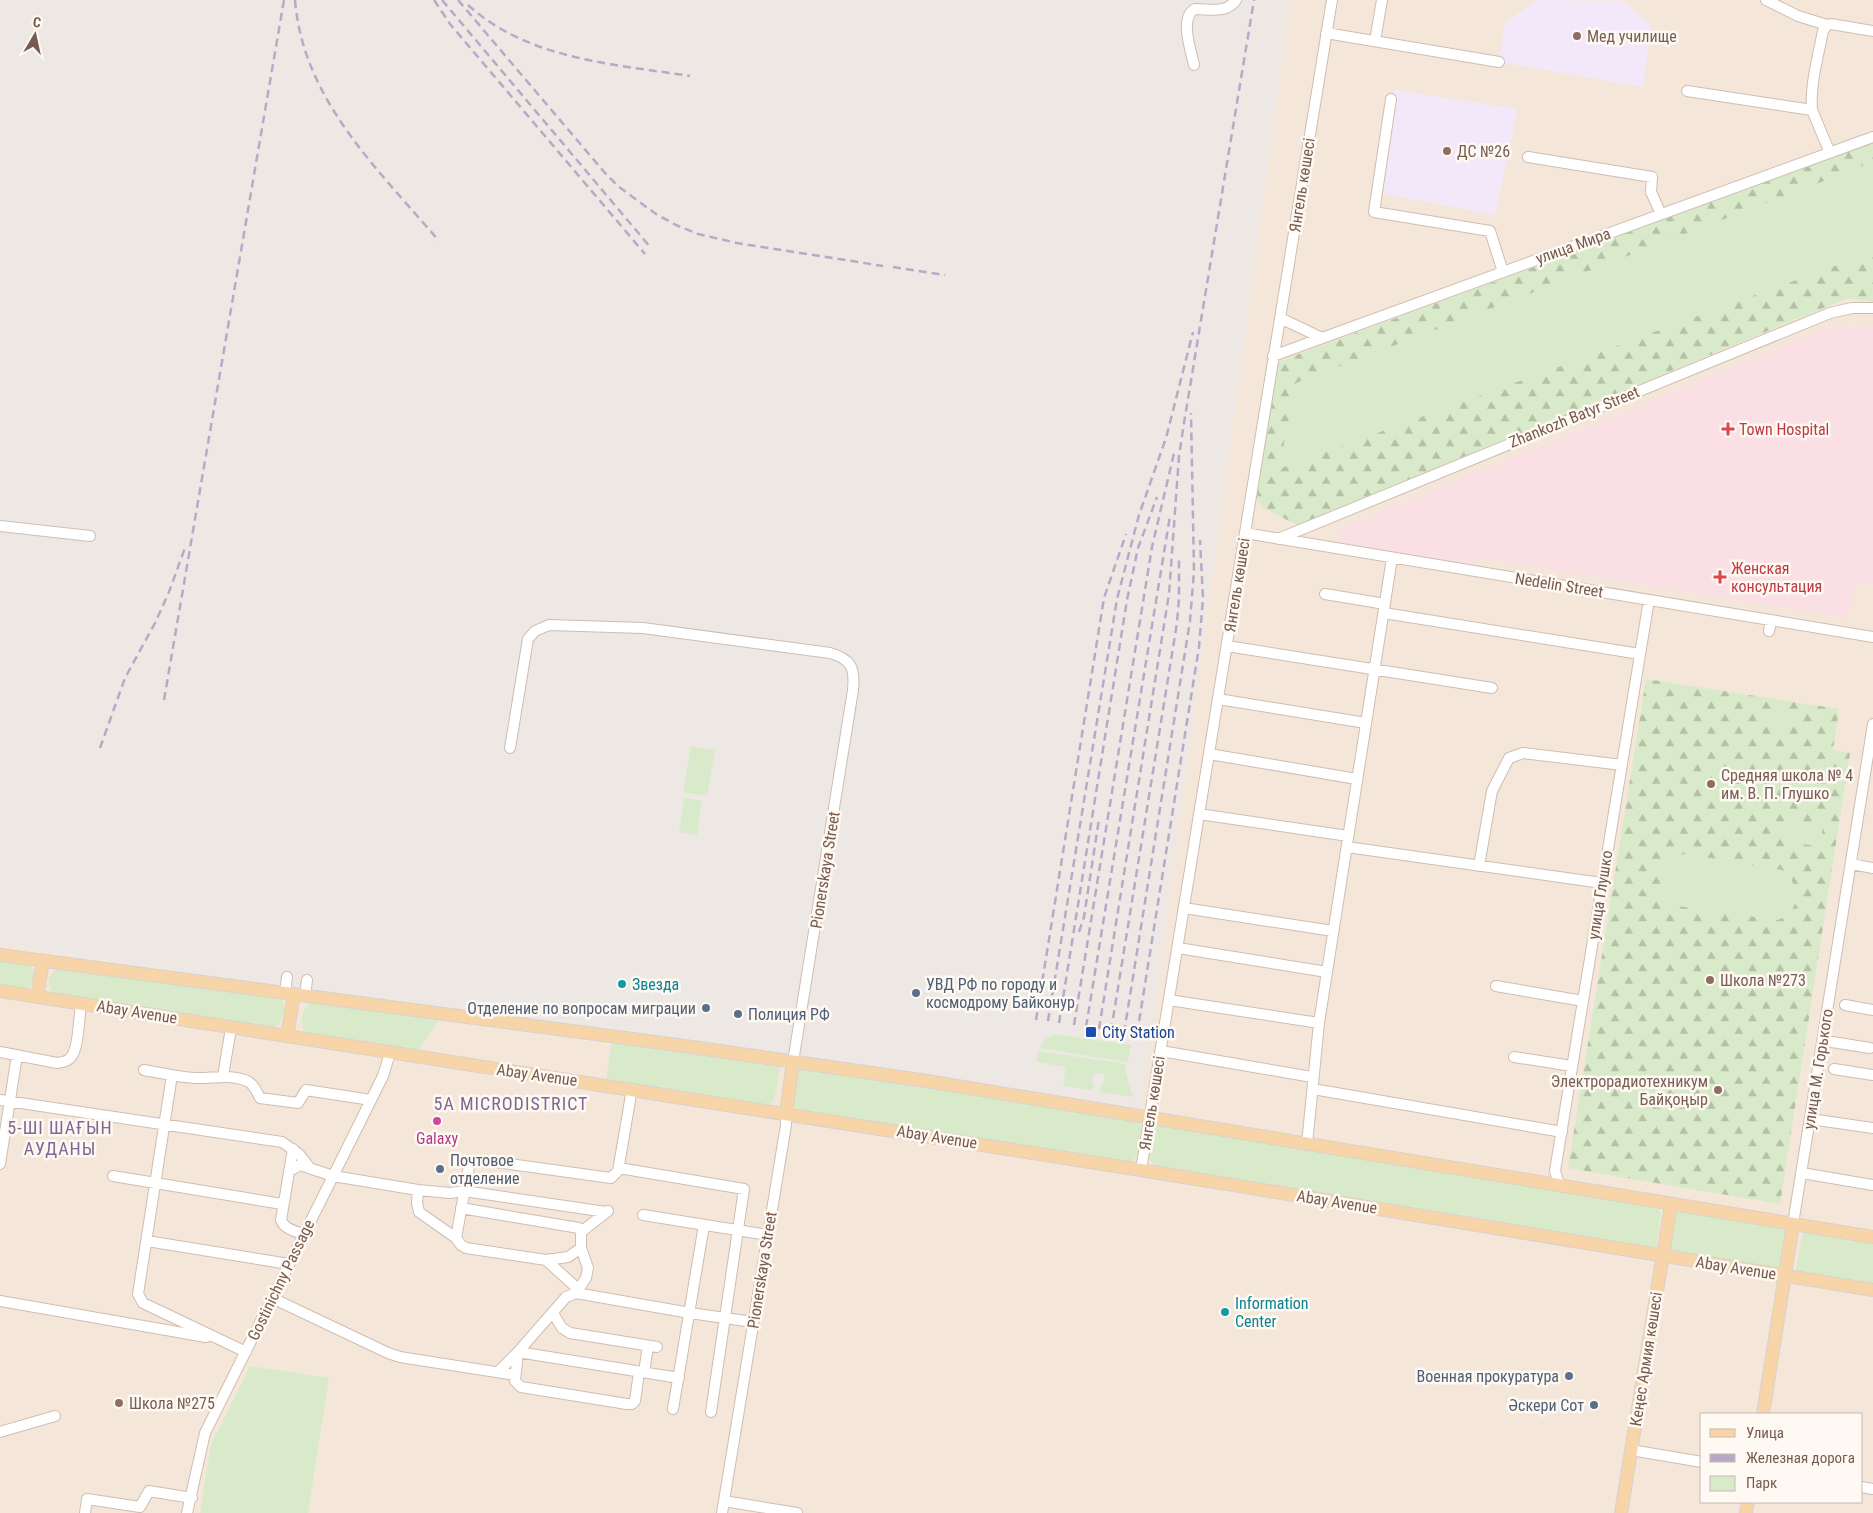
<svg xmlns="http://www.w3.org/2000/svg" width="1873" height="1513" font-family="'Roboto Condensed',sans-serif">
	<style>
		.residential { fill: #f4e7da; fill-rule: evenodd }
		.industrial { fill: #eee8e4 }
		.education { fill: #f2e8f9 }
		.medical { fill: #fadfe4 }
		.forest { fill: url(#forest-firs) }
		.park { fill: #d9eaca }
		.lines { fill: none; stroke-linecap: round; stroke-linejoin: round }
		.minor-casing { stroke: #cfbdb1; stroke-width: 12 }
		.major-casing { stroke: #d9d1ce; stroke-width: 14 }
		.minor { stroke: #fff; stroke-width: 10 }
		.major { stroke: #f7d5a8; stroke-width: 12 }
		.rail { stroke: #b7a9c7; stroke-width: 2.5; stroke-dasharray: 8 5; stroke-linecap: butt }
		.education-dot { fill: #8d6e63; stroke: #fef9f3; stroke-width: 2 }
		.health-dot { fill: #e0444e; stroke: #fef9f3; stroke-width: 2 }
		.culture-dot { fill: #0f9aa8; stroke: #fef9f3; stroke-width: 2 }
		.service-dot { fill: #5c6f8a; stroke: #fef9f3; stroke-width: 2 }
		.transit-dot { fill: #1a4fb4; stroke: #fef9f3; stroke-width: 2 }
		.hotel-dot { fill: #d1479c; stroke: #fef9f3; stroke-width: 2 }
		.labels { text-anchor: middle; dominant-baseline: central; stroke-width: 5; stroke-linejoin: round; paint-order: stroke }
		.education-label { font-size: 16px; fill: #785e54; stroke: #fef9f3; text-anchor: start }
		.street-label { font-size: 16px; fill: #775b4f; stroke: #fef9f3 }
		.health-label { font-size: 16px; fill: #be3a42; stroke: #fef9f3; text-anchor: start }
		.culture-label { font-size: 16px; fill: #0d838f; stroke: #fef9f3; text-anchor: start }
		.service-label { font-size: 16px; fill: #4e5e75; stroke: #fef9f3; text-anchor: start }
		.transit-label { font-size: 16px; fill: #164399; stroke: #fef9f3; text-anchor: start }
		.hotel-label { font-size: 16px; fill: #b23c85; stroke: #fef9f3 }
		.neighbourhood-label { font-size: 18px; letter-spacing: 1px; fill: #816792; stroke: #fef9f3 }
	</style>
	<defs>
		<pattern id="forest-firs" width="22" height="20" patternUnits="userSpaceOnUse" patternTransform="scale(1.25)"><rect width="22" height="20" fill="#d9eaca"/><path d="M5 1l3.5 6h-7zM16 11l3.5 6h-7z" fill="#b5c1a6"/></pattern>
	</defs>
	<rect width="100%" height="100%" fill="#fcf5ec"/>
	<!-- residential -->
	<path class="residential" d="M 1290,0 L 1873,0 L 1873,1513 L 0,1513 L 0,943 L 1137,1132 ZM 1702,1414 L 1862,1414 L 1862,1502 L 1702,1502 Z"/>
	<!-- industrial -->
	<path class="industrial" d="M 0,0 L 1290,0 L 1138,1132 L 0,943 Z"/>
	<!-- education -->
	<path class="education" d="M 1537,0 L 1624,1 L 1651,26 L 1643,87 L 1499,62 L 1505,22 Z
		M 1394,90 L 1518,109 L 1495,215 L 1379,193 Z"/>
	<!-- medical -->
	<path class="medical" d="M 1841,323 L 1845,327 L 1862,327 L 1864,324 L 1873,325 L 1873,585 L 1854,582 L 1848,618 L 1475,557 L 1474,566 L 1341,545 L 1335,531 Z"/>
	<!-- forest -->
	<path class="forest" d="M 1873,142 L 1873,302 L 1848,298 L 1297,525 L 1264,508 L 1257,498 L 1277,365 L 1280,361 Z
		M 1646,679 L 1839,709 L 1833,750 L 1850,753 L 1780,1204 L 1568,1168 Z"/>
	<!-- park -->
	<path class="park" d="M 1873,162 L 1873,252 L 1279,469 L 1296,383 Z
		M 1773,709 L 1797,713 L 1795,724 L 1771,721 Z
		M 691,746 L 715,750 L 707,796 L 683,792 Z
		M 684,798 L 702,801 L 697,835 L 679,832 Z
		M 1789,821 L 1823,827 L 1820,847 L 1786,841 Z
		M 1687,854 L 1782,870 C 1801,883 1802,913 1777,920 L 1678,906 C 1650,892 1657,856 1687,854 Z
		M 0,961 L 31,965 L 36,975 L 34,982 L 26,990 L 0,986 Z
		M 59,968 L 282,998 C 287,1008 283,1022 273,1029 L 54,994 C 46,986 47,973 59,968 Z
		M 311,1001 L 441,1017 L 417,1052 L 305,1035 C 300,1022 301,1011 311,1001 Z
		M 1053,1035 L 1061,1035 L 1131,1045 L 1128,1062 L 1039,1048 L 1046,1038 Z
		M 612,1040 L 776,1064 L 780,1068 L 774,1101 L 767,1106 L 606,1081 Z
		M 1038,1051 L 1126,1064 L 1125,1070 L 1133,1097 L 1100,1092 L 1100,1086 L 1103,1084 L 1105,1079 L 1103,1074 L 1095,1073 L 1092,1077 L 1092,1082 L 1095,1085 L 1092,1090 L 1063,1086 L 1066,1067 L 1036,1062 Z
		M 803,1066 L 1138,1121 L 1143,1129 C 1141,1140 1141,1156 1131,1162 L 798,1112 L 792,1103 L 797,1070 Z
		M 1160,1123 L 1654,1206 L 1658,1209 L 1661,1214 L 1656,1246 L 1654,1248 L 1156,1167 L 1149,1159 L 1149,1155 L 1154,1128 Z
		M 1681,1211 L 1782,1228 L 1787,1232 L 1782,1264 L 1776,1269 L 1672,1252 L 1669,1249 L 1676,1213 Z
		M 1803,1230 L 1873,1241 L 1873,1286 L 1799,1273 L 1796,1269 Z
		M 250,1366 L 329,1378 L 308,1513 L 200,1513 L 211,1444 Z"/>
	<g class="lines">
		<!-- minor casing -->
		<g class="minor-casing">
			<path id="minor" d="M 1766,0 L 1798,16 L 1827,25
				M 1326,33 L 1499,62
				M 1375,41 L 1382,0
				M 1194,65 C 1191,51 1179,17 1195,9 C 1210,9 1226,14 1236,0
				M 1687,91 L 1812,110
				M 1391,99 L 1374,212 L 1490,231 L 1503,272
				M 1830,153 L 1812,110 C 1810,84 1818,57 1823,31 L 1827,25 L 1831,24 L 1873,31
				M 1528,157 L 1652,177 L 1651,192 L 1661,214
				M 1280,318 L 1322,338
				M 1273,356 L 1873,137
				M 0,526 L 90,536
				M 1245,533 L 1873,637
				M 1278,539 L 1830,313 L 1852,308 L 1873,308
				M 1325,594 L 1385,604
				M 1384,613 L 1640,654
				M 1769,631 L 1771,621
				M 1227,646 L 1492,688
				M 1218,699 L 1366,723
				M 510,748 L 528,639 L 535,631 L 549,625 L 643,628 L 830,653 C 852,659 855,669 853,690 L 793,1062
				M 1209,754 L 1357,779
				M 1199,814 L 1348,836
				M 1347,847 L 1602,883
				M 1851,864 L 1873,868
				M 1479,866 L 1492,791 L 1509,758 L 1523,753 L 1622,765
				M 1184,908 L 1333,931
				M 1178,948 L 1327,972
				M 1496,986 L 1583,1001
				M 285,993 L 287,977
				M 305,996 L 307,980
				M 1169,1000 L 1319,1023
				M 1845,1005 L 1873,1010
				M 1832,1042 L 1870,1048
				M 1161,1051 L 1312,1077
				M 0,1052 L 57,1063 C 63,1062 67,1062 71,1057 C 79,1048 79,1016 81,1004
				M 1514,1057 L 1572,1066
				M 1834,1069 L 1873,1075
				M 144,1070 C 161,1073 178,1077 195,1078 C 212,1079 232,1073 249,1082 C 254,1085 257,1092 260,1098 L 298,1103 L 306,1090 L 371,1100
				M 172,1075 L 138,1294 L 143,1303 L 246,1352
				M 223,1076 L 231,1028
				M 1313,1089 L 1562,1132
				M 0,1100 L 282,1142 L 299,1154 L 309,1167
				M 1810,1119 L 1873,1128
				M 1307,1144 L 1319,1023 L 1392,558
				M 293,1149 L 281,1220 C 284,1229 296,1232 304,1234
				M 0,1164 L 17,1055
				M 619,1168 L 744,1189 L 711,1412
				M 1141,1170 L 1332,0
				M 289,1171 L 300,1165 L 333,1176 L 418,1190 L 450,1193 L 464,1191 L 606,1212
				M 1802,1173 L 1873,1185
				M 113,1176 L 282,1204
				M 1563,1187 L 1558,1181 L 1555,1171 L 1649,600
				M 418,1190 L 417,1203 L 419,1212 L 456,1238
				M 461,1208 L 579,1228 L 581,1232 L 581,1248 L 588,1268 L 586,1278 L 576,1293
				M 643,1215 L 768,1235
				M 1793,1224 L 1873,724
				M 581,1232 L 608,1211
				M 147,1241 L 289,1264
				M 581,1248 L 568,1257 L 546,1260 L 466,1248 L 461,1245 L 456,1238 L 469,1166 L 473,1162 L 488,1161 L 611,1178 L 618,1171 L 632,1089
				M 546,1260 L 578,1289
				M 272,1298 L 388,1353 L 400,1357 L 515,1375
				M 0,1301 L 206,1337
				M 553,1313 L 562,1328 L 570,1333 L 657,1347
				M 498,1372 L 518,1352 L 566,1297 L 576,1293 L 690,1313 L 753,1322
				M 639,1372 L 635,1401 L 632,1404 L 627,1404 L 521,1387 L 515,1381 L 518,1352 L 679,1378
				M 644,1372 L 648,1346
				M 673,1409 L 704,1225
				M 0,1432 L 55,1416
				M 1631,1450 L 1702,1462
				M 1862,1487 L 1873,1489
				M 724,1501 L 797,1513
				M 85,1513 L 87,1499 L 140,1507 L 149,1491 L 192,1498
				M 187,1513 L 205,1433 L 383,1076 L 390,1053
				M 722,1513 L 786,1125 L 786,1113"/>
		</g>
		<!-- major casing -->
		<g class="major-casing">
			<path id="major" d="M 0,955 L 685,1046 L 927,1081 L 1873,1237
				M 0,991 L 1141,1170 L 1873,1290
				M 37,997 L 43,961
				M 287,1036 L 294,994
				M 786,1113 L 793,1062
				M 1763,1414 L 1793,1224
				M 1621,1513 L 1671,1205
				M 1746,1513 L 1748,1502"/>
		</g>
		<!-- minor -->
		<use href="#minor" class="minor"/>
		<!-- major -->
		<use href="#major" class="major"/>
		<!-- rail -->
		<path class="rail" d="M 295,0 C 303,100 378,169 439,241
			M 434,0 L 450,24 L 645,254
			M 442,0 L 651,248
			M 458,0 L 605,173 L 619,187 L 656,214 L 676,225 L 698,234 L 737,243 L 883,266
			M 468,5 C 529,60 614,64 690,76
			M 893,267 L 945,275
			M 164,700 L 284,0
			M 100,748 L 125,678 L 155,623 L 169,592 L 186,545
			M 1079,932 L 1084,917 L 1099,819
			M 1036,1020 L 1104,598 L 1126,534
			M 1048,1021 L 1117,599 L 1139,515 L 1166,438 L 1193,332
			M 1059,1023 L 1127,600 L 1138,548 L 1157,497
			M 1074,1025 L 1152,547 L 1175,449
			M 1086,1027 L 1170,516
			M 1099,1029 L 1169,594 L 1179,456 L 1184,423 L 1254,0
			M 1111,1031 L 1177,623 L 1179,598 L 1179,558
			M 1124,1033 L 1190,621 L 1194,571 L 1191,413
			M 1137,1034 L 1199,647 L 1203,598 L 1200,540"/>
	</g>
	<!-- markers -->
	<g class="education-dot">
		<circle cx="1577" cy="36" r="5"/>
		<circle cx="1447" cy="151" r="5"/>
		<circle cx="1711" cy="784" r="5"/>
		<circle cx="1710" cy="980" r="5"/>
		<circle cx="1718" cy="1090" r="5"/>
		<circle cx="119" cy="1403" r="5"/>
	</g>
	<g class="health-dot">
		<path d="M1725.5 421.5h5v5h5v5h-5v5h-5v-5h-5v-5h5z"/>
		<path d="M1717.5 569.5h5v5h5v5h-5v5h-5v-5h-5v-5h5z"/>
	</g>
	<g class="culture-dot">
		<circle cx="622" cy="984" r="5"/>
		<circle cx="1225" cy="1312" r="5"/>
	</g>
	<g class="service-dot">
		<circle cx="916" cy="993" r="5"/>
		<circle cx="706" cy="1008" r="5"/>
		<circle cx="738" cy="1014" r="5"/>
		<circle cx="440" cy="1169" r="5"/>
		<circle cx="1569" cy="1376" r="5"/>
		<circle cx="1594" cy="1405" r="5"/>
	</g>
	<rect class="transit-dot" x="1085" y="1026" width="12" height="12" rx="2.5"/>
	<circle class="hotel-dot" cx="437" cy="1121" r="5"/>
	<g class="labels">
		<!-- education labels -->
		<g class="education-label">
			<text x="1587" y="36">Мед училище</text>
			<text x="1457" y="151">ДС №26</text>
			<text x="1721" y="775">Средняя школа № 4<tspan x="1721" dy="18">им. В. П. Глушко</tspan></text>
			<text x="1720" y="980">Школа №273</text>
			<text x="1708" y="1081" text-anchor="end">Электрорадиотехникум<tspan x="1708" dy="18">Байқоңыр</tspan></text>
			<text x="129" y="1403">Школа №275</text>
		</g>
		<!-- street labels -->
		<g class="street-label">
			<text transform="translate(1302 185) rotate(-81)">Янгель көшесі</text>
			<text transform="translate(1573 246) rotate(-20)">улица Мира</text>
			<text transform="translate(1574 417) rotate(-22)">Zhankozh Batyr Street</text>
			<text transform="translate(1237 585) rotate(-81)">Янгель көшесі</text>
			<text transform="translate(1559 585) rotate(9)">Nedelin Street</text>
			<text transform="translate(825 870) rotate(-81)">Pionerskaya Street</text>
			<text transform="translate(1600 895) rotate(-81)">улица Глушко</text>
			<text transform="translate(137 1012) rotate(9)">Abay Avenue</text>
			<text transform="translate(1818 1069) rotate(-81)">улица М. Горького</text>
			<text transform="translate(537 1075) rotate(8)">Abay Avenue</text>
			<text transform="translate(1152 1103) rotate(-81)">Янгель көшесі</text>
			<text transform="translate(937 1137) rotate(9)">Abay Avenue</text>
			<text transform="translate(1337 1202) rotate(9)">Abay Avenue</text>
			<text transform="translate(1736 1268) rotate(9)">Abay Avenue</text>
			<text transform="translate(762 1270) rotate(-81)">Pionerskaya Street</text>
			<text transform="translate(281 1280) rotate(-64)">Gostinichny Passage</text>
			<text transform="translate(1646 1359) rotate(-81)">Кеңес Армия көшесі</text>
		</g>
		<!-- health labels -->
		<g class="health-label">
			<text x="1739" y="429">Town Hospital</text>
			<text x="1731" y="568">Женская<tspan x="1731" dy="18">консультация</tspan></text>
		</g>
		<!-- culture labels -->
		<g class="culture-label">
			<text x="632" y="984">Звезда</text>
			<text x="1235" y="1303">Information<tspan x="1235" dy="18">Center</tspan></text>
		</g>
		<!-- service labels -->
		<g class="service-label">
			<text x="926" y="984">УВД РФ по городу и<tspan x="926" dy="18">космодрому Байконур</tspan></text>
			<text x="696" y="1008" text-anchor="end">Отделение по вопросам миграции</text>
			<text x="748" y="1014">Полиция РФ</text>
			<text x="450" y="1160">Почтовое<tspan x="450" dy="18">отделение</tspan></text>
			<text x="1559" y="1376" text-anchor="end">Военная прокуратура</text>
			<text x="1584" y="1405" text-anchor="end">Әскери Сот</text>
		</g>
		<!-- transit labels -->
		<g class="transit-label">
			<text x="1102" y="1032">City Station</text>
		</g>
		<!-- hotel labels -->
		<g class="hotel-label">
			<text x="437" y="1138">Galaxy</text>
		</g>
		<!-- neighbourhood labels -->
		<g class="neighbourhood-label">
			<text x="511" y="1103">5A MICRODISTRICT</text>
			<text x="60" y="1127">5-ШІ ШАҒЫН<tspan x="60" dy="21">АУДАНЫ</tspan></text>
		</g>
	</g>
	<!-- legend -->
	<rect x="1700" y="1413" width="162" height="90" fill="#fef9f3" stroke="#c8bab1"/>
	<rect x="1710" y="1429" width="25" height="8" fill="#f7d5a8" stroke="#c8bab1"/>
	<text x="1746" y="1438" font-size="15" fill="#775b4f">Улица</text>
	<rect x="1710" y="1454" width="25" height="8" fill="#b7a9c7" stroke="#c8bab1"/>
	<text x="1746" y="1463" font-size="15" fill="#775b4f">Железная дорога</text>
	<rect x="1710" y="1476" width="25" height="15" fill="#d9eaca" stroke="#c8bab1"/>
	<text x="1746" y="1488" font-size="15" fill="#775b4f">Парк</text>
	<!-- north arrow -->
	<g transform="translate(35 35) rotate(9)" stroke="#fef9f3" stroke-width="4" paint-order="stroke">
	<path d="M0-4L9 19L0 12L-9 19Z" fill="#775b4f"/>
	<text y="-8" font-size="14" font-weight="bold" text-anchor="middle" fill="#775b4f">С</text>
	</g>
</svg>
